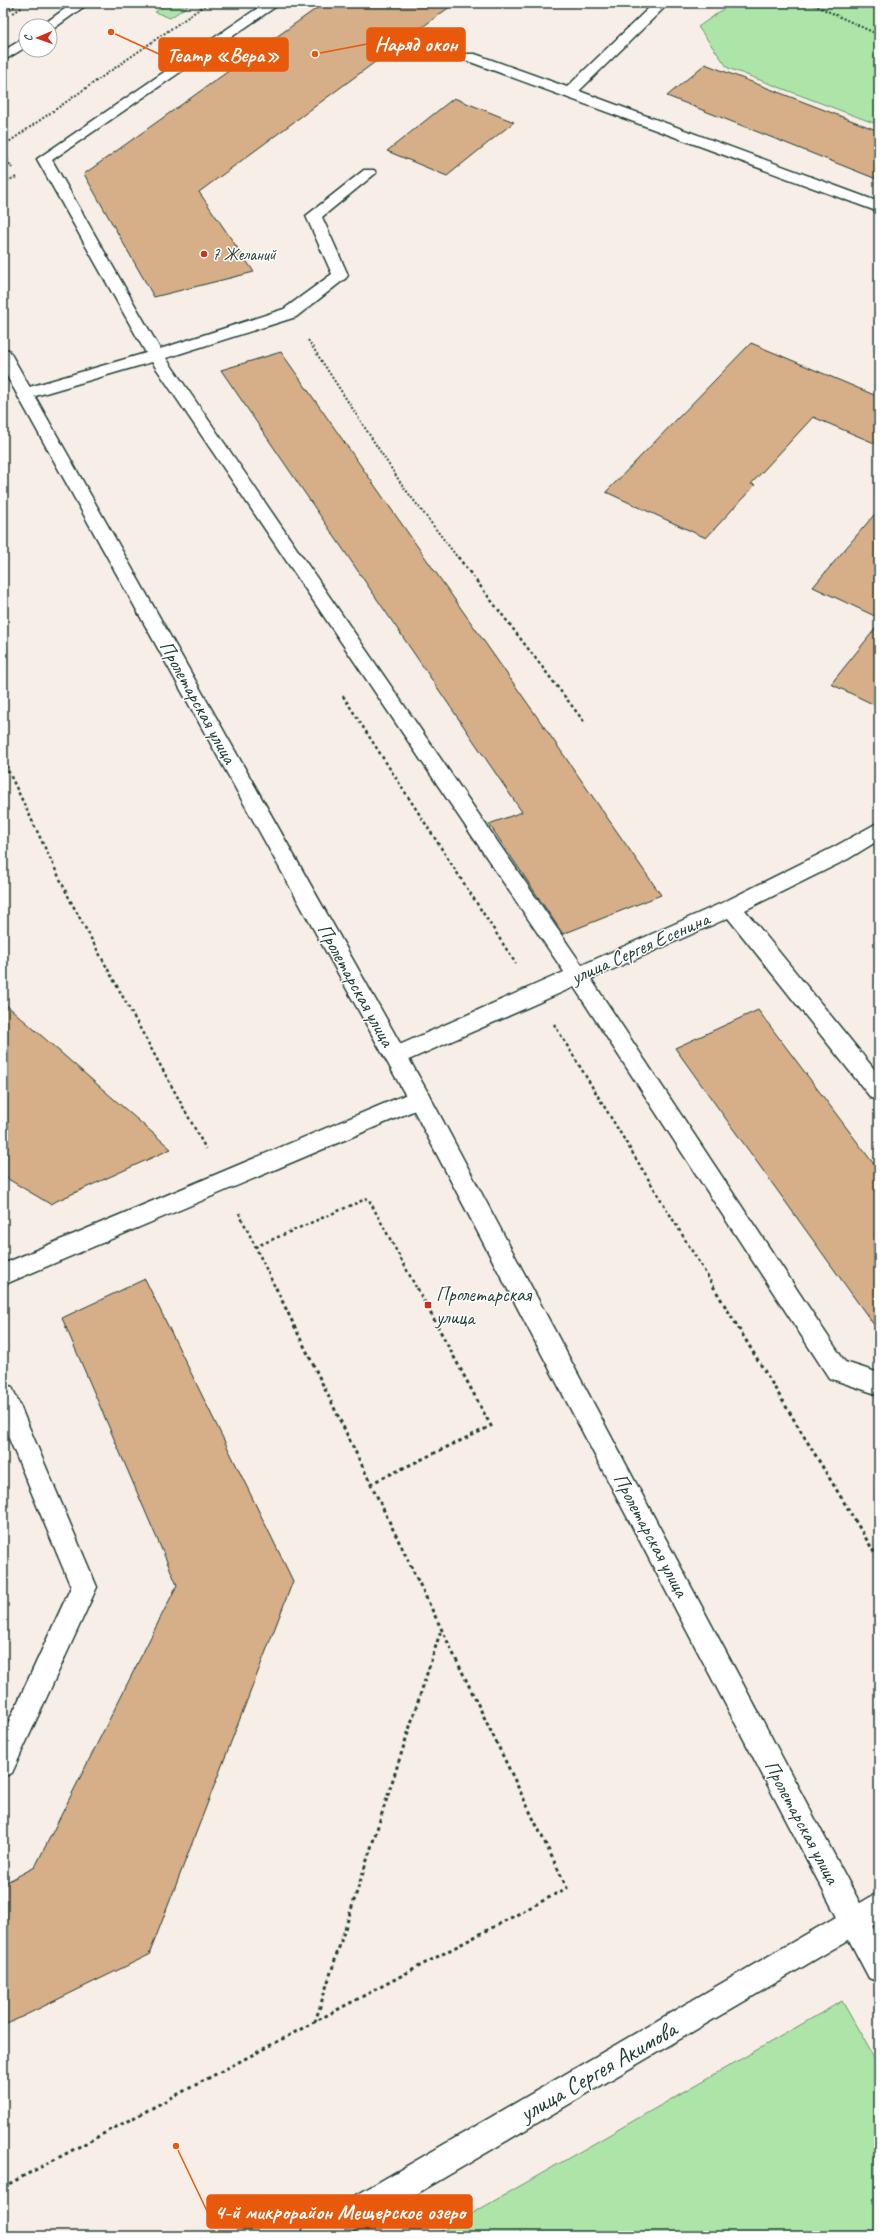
<svg xmlns="http://www.w3.org/2000/svg" width="882" height="2239" font-family="Caveat,sans-serif">
	<style>
		.green { fill: #ade5a9; stroke: #66916e }
		.building { fill: #d6ae88; stroke: #1f3d34 }
		.lines { fill: none; stroke-linecap: round; stroke-linejoin: round }
		.lane-casing { stroke: #1f3d34; stroke-width: 3 }
		.secondary-casing { stroke: #1f3d34; stroke-width: 3 }
		.primary-casing { stroke: #1f3d34; stroke-width: 3 }
		.path-far2 { stroke: #1f3d34; stroke-width: 2; stroke-dasharray: 2 2; stroke-linecap: butt }
		.path-far1 { stroke: #1f3d34; stroke-width: 2.5; stroke-dasharray: 3 3; stroke-linecap: butt }
		.path { stroke: #1f3d34; stroke-width: 3; stroke-dasharray: 3.5 3.5; stroke-linecap: butt }
		.lane { fill: #fff; fill-rule: evenodd }
		.secondary { fill: #fff; fill-rule: evenodd }
		.primary { fill: #fff; fill-rule: evenodd }
		.poi-dot { fill: #c8321e; stroke: #fff; stroke-width: 1.5 }
		.labels { text-anchor: middle; dominant-baseline: central; stroke-width: 3; stroke-linejoin: round; paint-order: stroke }
		.far-poi-label { font-size: 17px; fill: #1f3d34; stroke: #fff; text-anchor: start }
		.street-label { font-size: 20px; fill: #1f3d34; stroke: #fff }
		.poi-label { font-size: 20px; fill: #1f3d34; stroke: #fff; text-anchor: start }
		.near-street-label { font-size: 24px; fill: #1f3d34; stroke: #fff }
		.leader { fill: none; stroke: #e8590c; stroke-width: 1.5 }
		.callout-dot { fill: #e8590c; stroke: #fff; stroke-width: 1.5 }
		.callout { fill: #e8590c; stroke: #e8590c; stroke-width: 1.5 }
		.callout-label { font-size: 21px; text-anchor: middle; font-weight: bold; fill: #fff }
	</style>
	<rect width="100%" height="100%" fill="#f7efe7"/>
	<filter id="ink" filterUnits="userSpaceOnUse"><feTurbulence type="fractalNoise" baseFrequency=".025" numOctaves="2"/><feDisplacementMap in="SourceGraphic" scale="8" xChannelSelector="R" yChannelSelector="G"/><feConvolveMatrix kernelMatrix="1 2 1 2 8 2 1 2 1" color-interpolation-filters="sRGB"/></filter>
	<g filter="url(#ink)">
		<!-- green -->
		<path class="green" d="M 167,3 L 192,3 L 170,18 L 155,12 Z
			M 732,3 L 879,3 L 879,125 L 728,68 L 698,27 Z
			M 842,2001 L 879,2066 L 879,2236 L 433,2236 Z"/>
		<!-- building -->
		<path class="building" d="M 324,3 L 455,3 L 199,192 L 254,272 L 154,297 L 84,174 Z
			M 705,64 L 879,131 L 879,180 L 667,96 Z
			M 454,98 L 514,122 L 447,176 L 387,151 Z
			M 751,343 L 879,397 L 879,445 L 813,417 L 751,484 L 755,485 L 706,538 L 606,492 Z
			M 281,352 L 554,741 L 661,895 L 563,934 L 489,824 L 522,812 L 221,370 Z
			M 879,509 L 879,618 L 813,587 Z
			M 879,624 L 879,707 L 831,684 Z
			M 3,1002 L 171,1149 L 50,1204 L 3,1176 Z
			M 758,1010 L 879,1171 L 879,1332 L 675,1048 Z
			M 145,1279 L 293,1581 L 149,1955 L 3,2026 L 3,1884 L 35,1867 L 177,1585 L 62,1318 Z"/>
		<g class="lines">
			<!-- lane casing -->
			<g class="lane-casing">
				<path id="lane" d="M 265,3 L 281,3 L 52,160 L 160,349 L 284,309 L 332,274 L 306,216 L 364,170 L 374,170 L 376,173 L 322,217 L 348,275 L 346,278 L 296,317 L 166,358 L 582,965 L 724,902 L 834,847 L 879,822 L 879,840 L 848,859 L 745,910 L 879,1075 L 879,1100 L 871,1098 L 728,918 L 591,979 L 845,1362 L 879,1373 L 879,1395 L 829,1378 L 574,987 L 404,1062 L 396,1065 L 388,1062 L 385,1056 L 388,1050 L 564,972 L 152,362 L 25,399 L 19,398 L 17,394 L 19,390 L 146,353 L 37,159 Z
					M 654,3 L 669,3 L 579,91 L 879,202 L 879,212 L 465,60 L 463,57 L 465,54 L 475,54 L 567,87 Z
					M 419,1089 L 427,1091 L 430,1098 L 427,1105 L 3,1285 L 3,1264 Z
					M 3,1384 L 12,1387 L 97,1587 L 12,1773 L 3,1777 L 3,1734 L 71,1587 L 3,1424 Z"/>
			</g>
			<!-- secondary casing -->
			<g class="secondary-casing">
				<path id="secondary" d="M 73,3 L 89,3 L 53,29 L 50,30 L 50,26 L 41,26 Z
					M 26,37 L 26,47 L 3,61 L 3,51 Z
					M 3,349 L 9,350 L 11,354 L 427,1091 L 879,1939 L 879,1982 L 869,1978 L 411,1105 L 3,369 Z"/>
			</g>
			<!-- primary casing -->
			<g class="primary-casing">
				<path id="primary" d="M 879,1892 L 879,1922 L 345,2236 L 301,2236 L 305,2225 Z"/>
			</g>
			<!-- path-far2 -->
			<path class="path-far2" d="M 810,3 L 879,35
				M 13,13 L 23,7
				M 3,14 L 20,3
				M 3,146 L 208,3
				M 3,153 L 12,168
				M 3,182 L 17,177
				M 308,340 L 402,485 L 458,558"/>
			<!-- path-far1 -->
			<path class="path-far1" d="M 458,557 L 585,723
				M 343,696 L 516,964
				M 3,760 L 70,900 L 206,1149
				M 554,1024 L 714,1287
				M 239,1213 L 275,1287
				M 255,1247 L 368,1198 L 416,1287"/>
			<!-- path -->
			<path class="path" d="M 713,1286 L 879,1560
				M 370,1484 L 491,1426 L 416,1286
				M 315,2022 L 441,1630
				M 3,2187 L 567,1888 L 275,1286"/>
			<!-- lane -->
			<use href="#lane" class="lane"/>
			<!-- secondary -->
			<use href="#secondary" class="secondary"/>
			<!-- primary -->
			<use href="#primary" class="primary"/>
		</g>
	</g>
	<!-- markers -->
	<g class="poi-dot">
		<circle cx="204" cy="254" r="4"/>
		<rect x="424" y="1301" width="8" height="8" rx="2"/>
	</g>
	<g class="labels">
		<!-- far-poi labels -->
		<g class="far-poi-label">
			<text x="212" y="254">7 Желаний</text>
		</g>
		<!-- street labels -->
		<g class="street-label">
			<text transform="translate(198 702) rotate(61)">Пролетарская улица</text>
			<text transform="translate(640 948) rotate(-24)">улица Сергея Есенина</text>
			<text transform="translate(356 985) rotate(61)">Пролетарская улица</text>
			<text transform="translate(651 1535) rotate(62)">Пролетарская улица</text>
			<text transform="translate(802 1822) rotate(62)">Пролетарская улица</text>
		</g>
		<!-- poi labels -->
		<g class="poi-label">
			<text x="436" y="1294">Пролетарская<tspan x="436" dy="23">улица</tspan></text>
		</g>
		<!-- near-street labels -->
		<g class="near-street-label">
			<text transform="translate(598 2071) rotate(-30)">улица Сергея Акимова</text>
		</g>
	</g>
	<!-- callouts -->
	<path class="leader" d="M315 54L367 44M111 32L159 54M176 2146L207 2211"/>
	<g class="callout-dot">
		<circle cx="315" cy="54" r="4"/>
		<circle cx="111" cy="32" r="4"/>
		<circle cx="176" cy="2146" r="4"/>
	</g>
	<g class="callout">
		<rect x="367" y="28" width="98" height="33" rx="4"/>
		<rect x="159" y="38" width="129" height="33" rx="4"/>
		<rect x="207" y="2195" width="265" height="33" rx="4"/>
	</g>
	<g class="callout-label">
		<text x="416" y="51">Наряд окон</text>
		<text x="223" y="62">Театр «Вера»</text>
		<text x="340" y="2219">4-й микрорайон Мещерское озеро</text>
	</g>
	<!-- margin -->
	<rect width="882" height="2239" fill="none" stroke="#fff" stroke-width="16"/>
	<rect x="8" y="8" width="866" height="2223" fill="none" stroke="#1f3d34" stroke-width="1.5" filter="url(#ink)"/>
	<!-- north arrow -->
	<g transform="translate(38 38) rotate(268)"><circle r="19" fill="#ffffff" stroke="#a5b1ae"/>
	<path d="M0-3L7 15L0 10L-7 15Z" fill="#c8321e"/>
	<text y="-6" font-size="11" font-weight="bold" text-anchor="middle" fill="#1f3d34">С</text>
	</g>
</svg>
